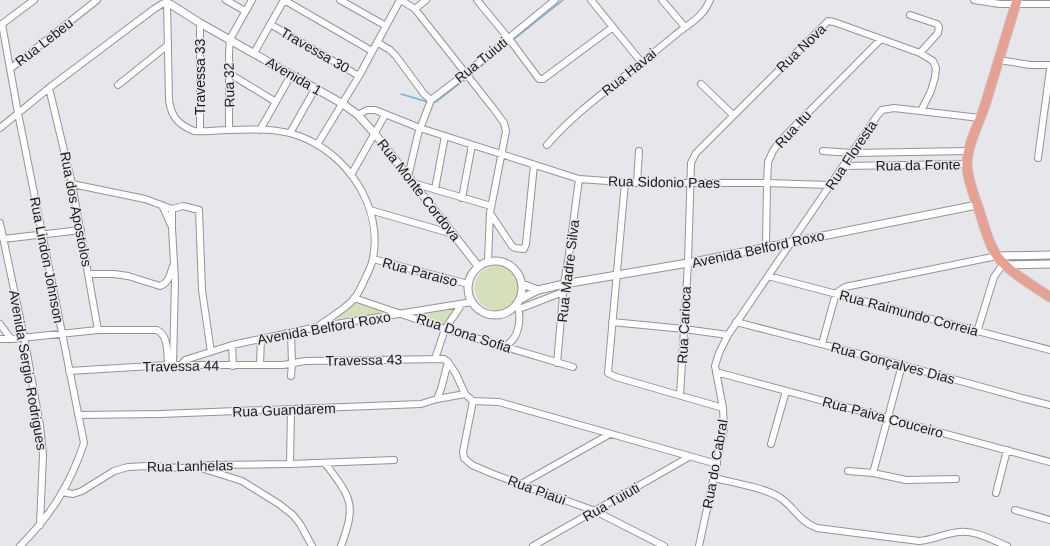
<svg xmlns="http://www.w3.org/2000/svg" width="1050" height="546" font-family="Arial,sans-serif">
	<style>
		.green { fill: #d3e0b8 }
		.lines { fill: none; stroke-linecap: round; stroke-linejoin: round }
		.stream { stroke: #79b0d2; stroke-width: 1.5 }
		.minor-casing { stroke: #949497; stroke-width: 8 }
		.tertiary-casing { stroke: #949497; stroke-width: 9 }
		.primary-casing { stroke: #c4c4c4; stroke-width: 11 }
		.minor { stroke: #fff; stroke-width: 6 }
		.tertiary { stroke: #fff; stroke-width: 7 }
		.primary { stroke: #e8a092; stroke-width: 9 }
		.labels { text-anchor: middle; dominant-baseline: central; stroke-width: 3; stroke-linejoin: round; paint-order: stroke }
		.street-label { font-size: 14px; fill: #1b1b1c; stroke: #e7e7eb }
	</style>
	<rect width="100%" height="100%" fill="#e7e7eb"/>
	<!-- green -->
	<path class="green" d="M475 288a22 22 0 1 1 44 0a22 22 0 1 1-44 0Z
		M 354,303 L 400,313 L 456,308 L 446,325 L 400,313 L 330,319 Z"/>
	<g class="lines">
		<!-- stream -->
		<path class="stream" d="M 513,40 L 563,0
			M 470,76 L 502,48
			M 401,94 L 428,102
			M 431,102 L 436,102 L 467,78"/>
		<!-- minor casing -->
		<g class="minor-casing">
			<path id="minor" d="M 226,0 L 245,11
				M 284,0 L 372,51
				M 340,0 L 386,26
				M 401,0 L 415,9 L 493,108 L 504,123 L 506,131 L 490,213 L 488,261
				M 477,0 L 513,44 L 539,79 L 543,79 L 613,27
				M 591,0 L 642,63
				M 662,0 L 685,27
				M 974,0 L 1000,4 L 1050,4
				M 415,9 L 426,0
				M 910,15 L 937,24 L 939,27 L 938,33 L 920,53
				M 270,24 L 359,76
				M 377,42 L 390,50 L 396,56 L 424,94 L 431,100
				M 254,53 L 284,0
				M 999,60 L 1030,65 L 1050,65
				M 10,69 L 97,0
				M 230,74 L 276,102
				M 701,84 L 733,115
				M 118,85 L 168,45
				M 49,88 L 72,184 L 98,330
				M 358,115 L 367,110 L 375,110 L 420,128 L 579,179 L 637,183 L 767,183 L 830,185
				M 0,128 L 49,88 L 154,9 L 162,4 L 167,2 L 169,100 C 171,117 179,125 194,131 C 205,132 216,130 227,130 C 251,129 277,128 299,136 C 347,153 383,207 373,258 C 372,266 367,274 364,281 C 361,287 358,294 354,299 C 344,310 329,318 317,327
				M 229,130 L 229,53 L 230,39 L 252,0
				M 260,130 L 291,75
				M 200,131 L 200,23
				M 290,133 L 315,89
				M 317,145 L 359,76 L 400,0
				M 547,145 C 574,113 609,89 641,63 C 652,54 663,45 674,36 C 688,24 703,18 710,0
				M 823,151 L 852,153 L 969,151
				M 1038,158 L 1050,69
				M 844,166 L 967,164
				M 351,175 L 385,115
				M 408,177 L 418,134 L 431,100 L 465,74 L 555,0
				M 625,182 L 608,373 L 616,377 L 723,408
				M 413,183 L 491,206
				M 637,183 L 639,151
				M 72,184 L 145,199 L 172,209 L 183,206 L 199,210 L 202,290 L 211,352
				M 435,189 L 445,136
				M 462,198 L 472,145
				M 162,205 L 171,225
				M 172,209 L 172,228 L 175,281 L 173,365
				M 370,210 L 453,234
				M 490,213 L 512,246 L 515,248 L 524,249 L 526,244 L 534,165
				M 0,223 L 24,337 L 40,425 L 43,455 L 40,525
				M 3,239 L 81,230
				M 766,246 L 767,183 L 768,162 L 773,151 L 780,141 L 881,39
				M 373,259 L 468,284
				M 89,274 L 114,274 L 128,276 L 160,286 C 169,283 170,274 173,266
				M 768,276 L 1050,350
				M 354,298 L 445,329 L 573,367
				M 519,309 L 563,292
				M 612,322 L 684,329 L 728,335
				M 736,322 L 902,365 L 1022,398 L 1050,405
				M 0,324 L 11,339
				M 977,332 L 994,277 L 1001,267 L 1005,265
				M 291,333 L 292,363 L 291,376
				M 0,339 L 11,339 L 98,330 L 157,330 C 169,336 167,354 168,365
				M 822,344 L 836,293 L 845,287 L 997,256
				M 232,345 L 233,366
				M 505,347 C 508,344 512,341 514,338 C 520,329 521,313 517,304
				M 435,359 L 445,329 L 462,304
				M 448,362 L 456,374 L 465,394 L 473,401 L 463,452 L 464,458 L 472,465 L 493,474 L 595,511 L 664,546
				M 557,363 L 564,284 L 569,254 L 579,179
				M 181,365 L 185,360 L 232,345 L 317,327 L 472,302
				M 260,365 L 261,338
				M 69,371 L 168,365 L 283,365 L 305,361 L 444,359 L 448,362 L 441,389 L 437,399 L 421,404 L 160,414 L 78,415
				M 716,372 L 1050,462
				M 680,395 L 688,263 L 691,163 L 696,153 L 828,21 L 834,22 L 920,53 L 933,61 L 936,68 L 935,77 L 931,91 L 921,111
				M 437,399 L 465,394
				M 473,401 L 499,402 L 717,464
				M 771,444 L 786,391
				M 325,463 C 351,498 357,503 341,546
				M 290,464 L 291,409
				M 198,467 L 242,481 L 279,504 L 293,515 L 300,524 L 312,546
				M 848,471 L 873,473 L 906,480 L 956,479
				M 873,473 L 902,365
				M 714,478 C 731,482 766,488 779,497 C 795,507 797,520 817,528 L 919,541 C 933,540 946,533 959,532 C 975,530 992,540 1007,546
				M 521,484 L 610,434
				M 62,492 L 73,494 L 82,491 L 114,471 L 128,467 L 147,466 L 183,468 L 211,465 L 290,464 L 394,460
				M 996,493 L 1007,450
				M 1015,510 L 1050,520
				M 20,546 C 51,515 70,485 84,443 L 18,113 L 2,24 L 34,0
				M 533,546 L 689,457
				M 699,546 L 724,429 L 723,408 L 715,366 L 719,353 L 728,335 L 877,116 L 882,110 L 894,108 L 980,118"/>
		</g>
		<!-- tertiary casing -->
		<g class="tertiary-casing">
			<path id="tertiary" d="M 167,0 L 167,2 L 200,23 L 343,104 L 358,115 L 375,134 L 478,266
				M 997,256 L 1050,255
				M468 288a27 27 0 1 1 54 0a27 27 0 1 1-54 0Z
				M 1005,265 L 1050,264
				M 522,284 L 538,290
				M 519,300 L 538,290 L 564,284 L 688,263 L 977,205"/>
		</g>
		<!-- primary casing -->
		<g class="primary-casing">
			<path id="primary" d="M 1017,0 C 1007,34 996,68 986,102 C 980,122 968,142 967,163 C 967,180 975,197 980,213 C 985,228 988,243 997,256 C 1010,273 1032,285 1050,297"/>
		</g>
		<!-- minor -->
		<use href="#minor" class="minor"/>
		<!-- tertiary -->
		<use href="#tertiary" class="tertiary"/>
		<!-- primary -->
		<use href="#primary" class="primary"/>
	</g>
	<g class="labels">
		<!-- street labels -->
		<g class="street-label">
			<text transform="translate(44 42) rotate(-38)">Rua Lebeu</text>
			<text transform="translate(801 48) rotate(-44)">Rua Nova</text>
			<text transform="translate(315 50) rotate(30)">Travessa 30</text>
			<text transform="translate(481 60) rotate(-39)">Rua Tuiuti</text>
			<text transform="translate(629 72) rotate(-39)">Rua Havai</text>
			<text transform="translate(294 76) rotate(30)">Avenida 1</text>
			<text transform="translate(200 77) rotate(-90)">Travessa 33</text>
			<text transform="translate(229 85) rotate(-91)">Rua 32</text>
			<text transform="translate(793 129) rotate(-47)">Rua Itu</text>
			<text transform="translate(851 155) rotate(-56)">Rua Floresta</text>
			<text transform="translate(918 165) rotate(-1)">Rua da Fonte</text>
			<text transform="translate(664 182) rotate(1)">Rua Sidonio Paes</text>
			<text transform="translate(419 190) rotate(52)">Rua Monte Cordova</text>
			<text transform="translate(76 209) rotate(79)">Rua dos Apostolos</text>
			<text transform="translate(758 249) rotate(-12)">Avenida Belford Roxo</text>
			<text transform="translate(47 260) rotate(79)">Rua Lindon Johnson</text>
			<text transform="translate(568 271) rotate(-83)">Rua Madre Silva</text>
			<text transform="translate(420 272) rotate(15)">Rua Paraiso</text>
			<text transform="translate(909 313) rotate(15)">Rua Raimundo Correia</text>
			<text transform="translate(684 325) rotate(-87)">Rua Carioca</text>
			<text transform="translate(324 328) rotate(-10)">Avenida Belford Roxo</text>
			<text transform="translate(464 333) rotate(18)">Rua Dona Sofia</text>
			<text transform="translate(364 360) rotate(-1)">Travessa 43</text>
			<text transform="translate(893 363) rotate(15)">Rua Gonçalves Dias</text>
			<text transform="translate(181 366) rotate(-1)">Travessa 44</text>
			<text transform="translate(28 370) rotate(80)">Avenida Sergio Rodrigues</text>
			<text transform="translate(284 410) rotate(-2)">Rua Guandarem</text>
			<text transform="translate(883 417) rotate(15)">Rua Paiva Couceiro</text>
			<text transform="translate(715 464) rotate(-80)">Rua do Cabral</text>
			<text transform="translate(190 466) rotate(-1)">Rua Lanhelas</text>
			<text transform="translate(537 490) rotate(20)">Rua Piaui</text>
			<text transform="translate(611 502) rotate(-30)">Rua Tuiuti</text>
		</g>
	</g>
</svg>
